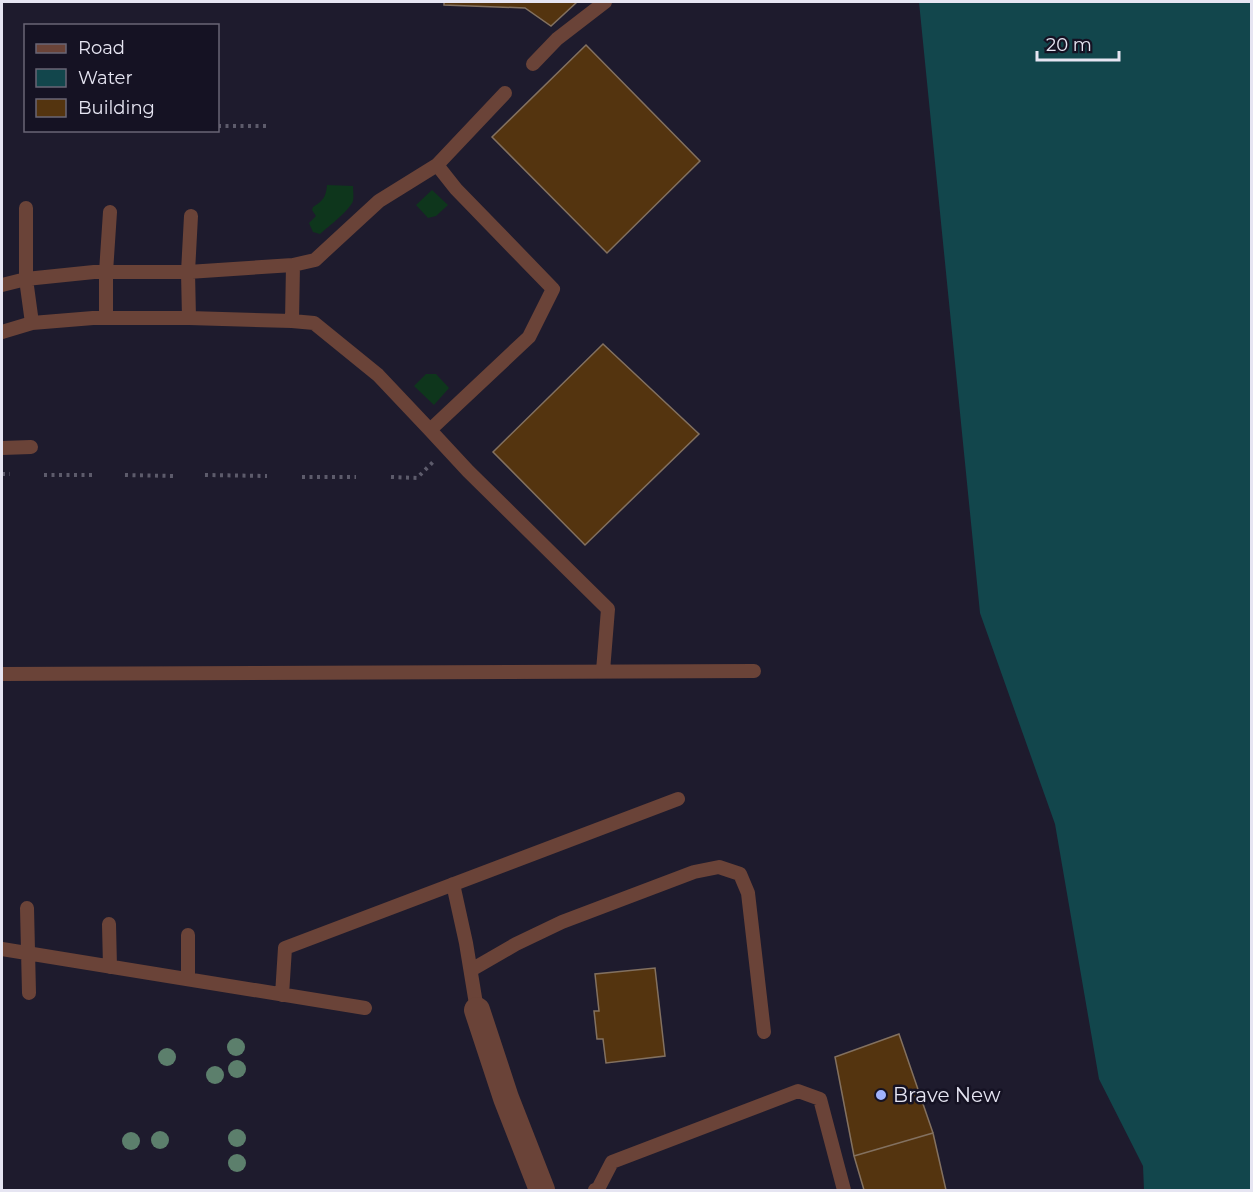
<svg xmlns="http://www.w3.org/2000/svg" width="1253" height="1192" font-family="Montserrat,sans-serif">
	<style>
		.green { fill: #0e361c }
		.water { fill: #12464c }
		.building { fill: #54340f; stroke: #837160; stroke-width: 1.5 }
		.lines { fill: none; stroke-linecap: round; stroke-linejoin: round }
		.path { stroke: #5d5b6b; stroke-width: 4; stroke-dasharray: 3 4.5; stroke-linecap: butt }
		.lane { stroke: #6a4338; stroke-width: 14 }
		.street { stroke: #6a4338; stroke-width: 26 }
		.tree { fill: #5c7f6c }
		.poi-dot { fill: #a1b3fd; stroke: #151223; stroke-width: 2 }
		.labels { text-anchor: middle; dominant-baseline: central; stroke-width: 5; stroke-linejoin: round; paint-order: stroke }
		.poi-label { font-size: 20px; fill: #e6e5f2; stroke: #151223; text-anchor: start }
	</style>
	<rect width="100%" height="100%" fill="#1e1b2d"/>
	<!-- green -->
	<path class="green" d="M 327,185 L 353,186 C 353,191 354,196 353,201 C 349,211 329,226 320,234 L 313,232 L 309,223 L 316,216 L 312,210 L 313,207 C 323,201 326,197 327,185 Z
		M 432,190 L 448,205 L 436,216 L 428,218 L 416,205 Z
		M 426,374 L 436,374 L 449,388 L 434,405 L 414,386 Z"/>
	<!-- water -->
	<path class="water" d="M 919,2 L 1251,2 L 1251,1190 L 1144,1190 L 1143,1166 L 1099,1079 L 1055,824 L 980,613 Z"/>
	<!-- building -->
	<path class="building" d="M 444,2 L 577,2 L 551,26 L 525,8 L 444,5 Z
		M 586,45 L 700,161 L 607,253 L 492,137 Z
		M 603,344 L 699,434 L 585,545 L 493,452 Z
		M 655,968 L 665,1056 L 606,1063 L 603,1039 L 597,1039 L 594,1011 L 599,1011 L 595,974 Z
		M 899,1034 L 933,1133 L 854,1156 L 835,1057 Z
		M 933,1133 L 946,1190 L 864,1190 L 854,1156 Z"/>
	<g class="lines">
		<!-- path -->
		<path class="path" d="M 218,126 L 270,126
			M 2,474 L 10,474
			M 44,475 L 93,475
			M 125,475 L 173,476
			M 205,475 L 267,476
			M 302,477 L 356,477
			M 391,477 L 417,478 L 433,462"/>
		<!-- lane -->
		<path class="lane" d="M 533,64 L 557,39 L 605,2
			M 437,165 L 505,93
			M 26,208 L 26,279 L 32,323
			M 2,285 L 26,279 L 94,272 L 188,272 L 293,265 L 315,260 L 379,201 L 437,165 L 456,189 L 553,289 L 529,337 L 430,430
			M 106,318 L 106,272 L 110,212
			M 189,318 L 188,272 L 191,216
			M 292,321 L 293,265
			M 2,332 L 32,323 L 93,318 L 189,318 L 292,321 L 314,323 L 378,375 L 430,430 L 468,471 L 608,609 L 603,671
			M 2,448 L 31,447
			M 2,674 L 754,671
			M 453,884 L 466,943 L 477,1010
			M 27,908 L 29,993
			M 109,924 L 110,967
			M 188,935 L 188,979
			M 2,949 L 365,1008
			M 471,970 L 516,944 L 562,922 L 694,872 L 719,867 L 740,874 L 748,893 L 764,1032
			M 282,995 L 285,948 L 678,799
			M 595,1190 L 598,1189 L 612,1162 L 798,1091 L 820,1099 L 844,1190"/>
		<!-- street -->
		<path class="street" d="M 477,1010 L 506,1098 L 542,1190"/>
	</g>
	<!-- trees -->
	<g class="tree">
		<circle cx="236" cy="1047" r="9"/>
		<circle cx="167" cy="1057" r="9"/>
		<circle cx="237" cy="1069" r="9"/>
		<circle cx="215" cy="1075" r="9"/>
		<circle cx="237" cy="1138" r="9"/>
		<circle cx="160" cy="1140" r="9"/>
		<circle cx="131" cy="1141" r="9"/>
		<circle cx="237" cy="1163" r="9"/>
	</g>
	<!-- markers -->
	<circle class="poi-dot" cx="881" cy="1095" r="6"/>
	<g class="labels">
		<!-- poi labels -->
		<g class="poi-label">
			<text x="893" y="1095">Brave New</text>
		</g>
	</g>
	<!-- border -->
	<rect width="1253" height="1192" fill="none" stroke="#e6e5f2" stroke-width="6"/>
	<!-- legend -->
	<rect x="24" y="24" width="195" height="108" fill="#151223" stroke="#696676" stroke-width="1.5"/>
	<rect x="36" y="44" width="30" height="9" fill="#6a4338" stroke="#696676" stroke-width="1.5"/>
	<text x="78" y="54" font-size="18" fill="#e6e5f2">Road</text>
	<rect x="36" y="69" width="30" height="18" fill="#12464c" stroke="#696676" stroke-width="1.5"/>
	<text x="78" y="84" font-size="18" fill="#e6e5f2">Water</text>
	<rect x="36" y="99" width="30" height="18" fill="#54340f" stroke="#696676" stroke-width="1.5"/>
	<text x="78" y="114" font-size="18" fill="#e6e5f2">Building</text>
	<!-- scale -->
	<path d="M1037 51v9h82v-9" fill="none" stroke="#e6e5f2" stroke-width="3"/>
	<text x="1046" y="51" font-size="18" fill="#e6e5f2" stroke="#151223" stroke-width="4.5" paint-order="stroke">20 m</text>
</svg>
